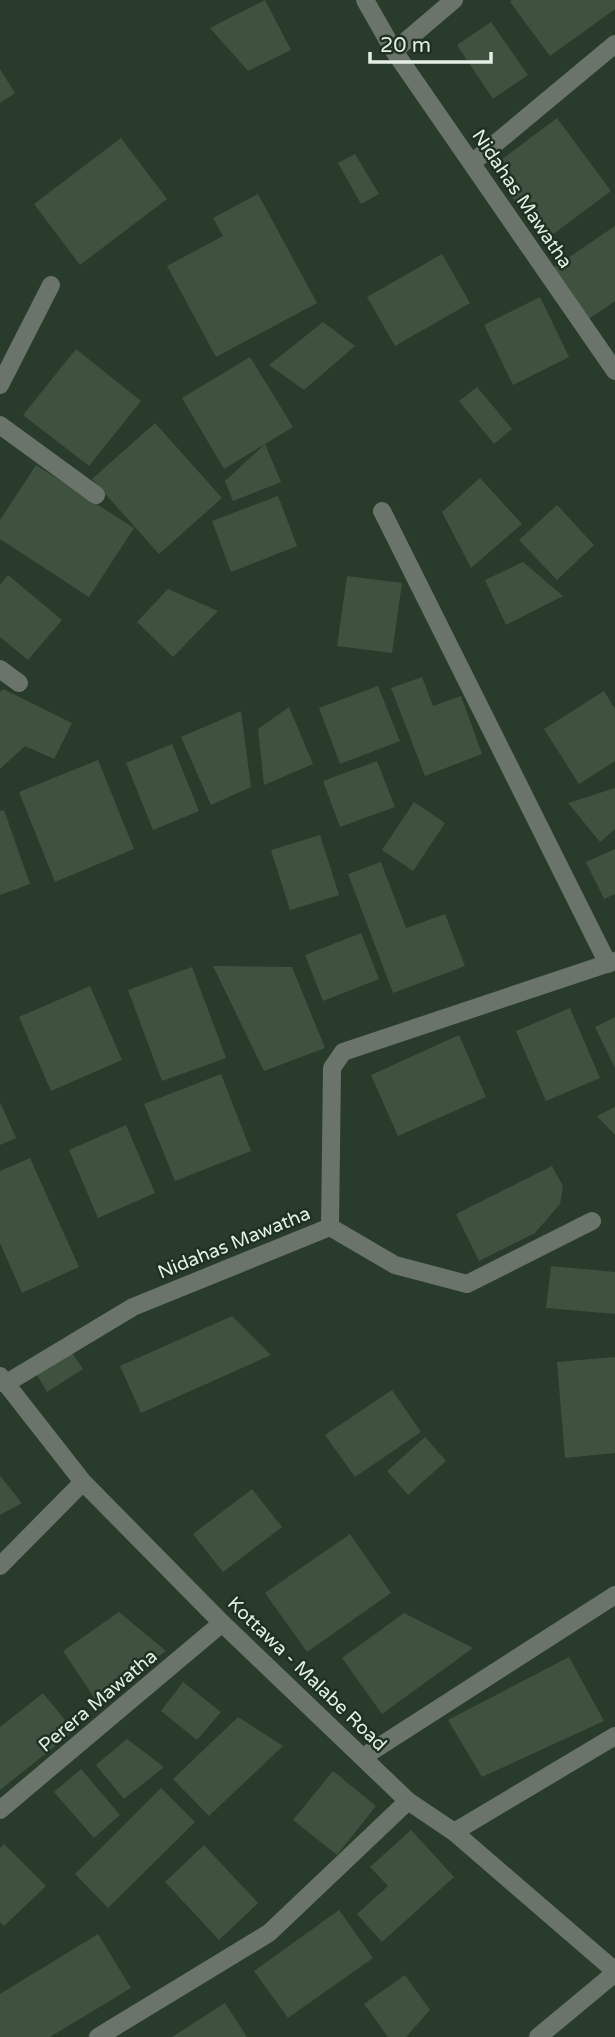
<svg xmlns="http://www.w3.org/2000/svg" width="615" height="2037" font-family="'Varela Round',sans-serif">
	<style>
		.building { fill: #3f5240 }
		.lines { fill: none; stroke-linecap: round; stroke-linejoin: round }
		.minor { stroke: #6b746b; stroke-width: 18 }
		.labels { text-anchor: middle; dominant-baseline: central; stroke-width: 5; stroke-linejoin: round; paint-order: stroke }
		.street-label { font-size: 19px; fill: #e3efe4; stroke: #1f3121 }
	</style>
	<rect width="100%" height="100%" fill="#293b2b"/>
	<!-- building -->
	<path class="building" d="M 265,0 L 291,50 L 248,71 L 210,28 Z
		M 512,0 L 615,0 L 615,9 L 550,56 L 510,2 Z
		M 491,22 L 528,75 L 493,99 L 457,45 Z
		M 0,69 L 15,93 L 0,103 Z
		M 557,118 L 611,191 L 544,241 L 509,193 L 519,185 L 501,160 Z
		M 121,138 L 167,199 L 80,265 L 34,204 Z
		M 355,154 L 379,194 L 361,204 L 338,163 Z
		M 258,194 L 317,303 L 216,357 L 167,266 L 223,236 L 213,218 Z
		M 615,226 L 615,301 L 586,321 L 550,270 Z
		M 442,254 L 470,303 L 395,346 L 367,297 Z
		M 540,297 L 569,357 L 513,385 L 484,325 Z
		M 323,322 L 355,346 L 304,390 L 269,365 Z
		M 76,349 L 141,401 L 89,466 L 23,415 Z
		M 250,357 L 293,427 L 224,469 L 182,398 Z
		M 477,387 L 512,429 L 494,444 L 459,401 Z
		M 155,423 L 222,498 L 159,554 L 92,479 Z
		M 265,444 L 281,482 L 233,501 L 225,481 Z
		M 36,465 L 134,528 L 89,597 L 0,539 L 0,520 Z
		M 480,478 L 522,524 L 471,568 L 442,512 Z
		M 278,496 L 297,546 L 231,572 L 212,521 Z
		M 557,505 L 594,545 L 557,580 L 519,540 Z
		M 523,562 L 563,596 L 506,625 L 485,580 Z
		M 8,575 L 62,620 L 28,660 L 0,637 L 0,585 Z
		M 347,576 L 402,583 L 392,653 L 337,646 Z
		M 168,589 L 218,611 L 173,657 L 137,622 Z
		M 422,677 L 433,706 L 461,696 L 482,754 L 425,776 L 391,688 Z
		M 378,686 L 400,741 L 340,764 L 319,708 Z
		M 3,689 L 72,723 L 54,759 L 25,746 L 0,769 L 0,692 Z
		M 604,691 L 615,709 L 615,761 L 579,784 L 544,729 Z
		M 289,707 L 313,764 L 264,785 L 258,729 Z
		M 241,711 L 251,787 L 211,805 L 181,737 Z
		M 172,744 L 199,811 L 153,830 L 126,763 Z
		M 98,760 L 134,849 L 55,882 L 19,792 Z
		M 377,761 L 395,807 L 340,827 L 323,781 Z
		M 615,788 L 615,829 L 600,842 L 568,803 Z
		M 414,802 L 445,823 L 413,871 L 382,850 Z
		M 4,810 L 30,884 L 0,895 L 0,811 Z
		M 320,835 L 339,895 L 290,910 L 271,850 Z
		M 615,849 L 615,894 L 604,899 L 586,862 Z
		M 381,862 L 406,928 L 445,914 L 465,966 L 393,993 L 348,874 Z
		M 361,933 L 379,979 L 323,1001 L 305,955 Z
		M 213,966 L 292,967 L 325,1048 L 264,1071 Z
		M 192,967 L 226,1058 L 162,1081 L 128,990 Z
		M 90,986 L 122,1060 L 51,1091 L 19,1017 Z
		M 570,1008 L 600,1078 L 546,1101 L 516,1031 Z
		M 615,1017 L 615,1068 L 595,1027 Z
		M 459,1035 L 486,1097 L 398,1136 L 371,1075 Z
		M 221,1074 L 251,1151 L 175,1181 L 144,1104 Z
		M 0,1102 L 16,1138 L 0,1145 Z
		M 615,1107 L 615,1135 L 597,1116 Z
		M 126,1125 L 155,1193 L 98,1218 L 69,1150 Z
		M 30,1158 L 79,1267 L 22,1293 L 0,1243 L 0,1171 Z
		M 552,1166 L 563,1186 L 560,1204 L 535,1233 L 479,1261 L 456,1214 Z
		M 551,1266 L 615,1272 L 615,1314 L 546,1308 Z
		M 232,1316 L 271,1355 L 141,1413 L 120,1366 Z
		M 72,1353 L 83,1369 L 47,1392 L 37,1375 Z
		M 615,1357 L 615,1453 L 565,1458 L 557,1362 Z
		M 392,1390 L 421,1432 L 355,1477 L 325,1435 Z
		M 425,1437 L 446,1461 L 408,1495 L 387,1471 Z
		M 0,1476 L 22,1503 L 0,1515 Z
		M 252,1489 L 282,1527 L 223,1572 L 193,1534 Z
		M 350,1534 L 391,1593 L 307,1652 L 265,1593 Z
		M 119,1612 L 166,1651 L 95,1699 L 63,1651 Z
		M 404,1613 L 473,1648 L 382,1714 L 342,1658 Z
		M 569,1657 L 604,1721 L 482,1777 L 448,1720 Z
		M 183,1682 L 221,1712 L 197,1740 L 161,1711 Z
		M 43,1693 L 74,1731 L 0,1790 L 0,1727 Z
		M 238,1717 L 283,1746 L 209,1816 L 173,1779 Z
		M 127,1739 L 164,1767 L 124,1799 L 96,1765 Z
		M 81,1769 L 120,1815 L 94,1838 L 54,1792 Z
		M 333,1771 L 376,1806 L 337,1855 L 293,1820 Z
		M 161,1788 L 195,1822 L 108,1908 L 75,1874 Z
		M 411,1830 L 454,1877 L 382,1942 L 357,1914 L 388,1886 L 370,1867 Z
		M 4,1844 L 46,1886 L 4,1926 L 0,1922 L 0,1848 Z
		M 204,1845 L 258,1903 L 219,1940 L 165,1882 Z
		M 339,1910 L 373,1958 L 288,2018 L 254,1971 Z
		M 98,1934 L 131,1988 L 50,2037 L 0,2037 L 0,1994 Z
		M 405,1975 L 430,2010 L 406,2037 L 388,2037 L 364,2004 Z
		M 225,2003 L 247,2037 L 172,2037 Z"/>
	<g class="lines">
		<!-- minor -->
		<path class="minor" d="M 365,0 L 394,51 L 615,371
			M 394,51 L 454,0
			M 472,163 L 615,44
			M 0,385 L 51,285
			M 0,425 L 96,495
			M 382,511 L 608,964
			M 0,669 L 19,683
			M 330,1227 L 332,1068 L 343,1052 L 615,961
			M 330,1227 L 395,1265 L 467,1284 L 592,1221
			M 0,1376 L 83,1482 L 222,1623 L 408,1801 L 454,1832 L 615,1971
			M 5,1384 L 133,1307 L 330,1227
			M 0,1566 L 83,1482
			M 363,1757 L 615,1595
			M 0,1810 L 222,1623
			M 454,1832 L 615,1736
			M 98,2037 L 269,1933 L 408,1801
			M 538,2037 L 615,1973"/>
	</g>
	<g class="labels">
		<!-- street labels -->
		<g class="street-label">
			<text transform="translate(522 199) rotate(56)">Nidahas Mawatha</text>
			<text transform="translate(234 1243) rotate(-22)">Nidahas Mawatha</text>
			<text transform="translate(307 1674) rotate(44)">Kottawa - Malabe Road</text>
			<text transform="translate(98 1701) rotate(-40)">Perera Mawatha</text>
		</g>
	</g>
	<!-- scale -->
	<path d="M370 52v10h121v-10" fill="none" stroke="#e3efe4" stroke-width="3.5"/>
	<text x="380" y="52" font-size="21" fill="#e3efe4" stroke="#1f3121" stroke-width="5" paint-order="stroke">20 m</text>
</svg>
